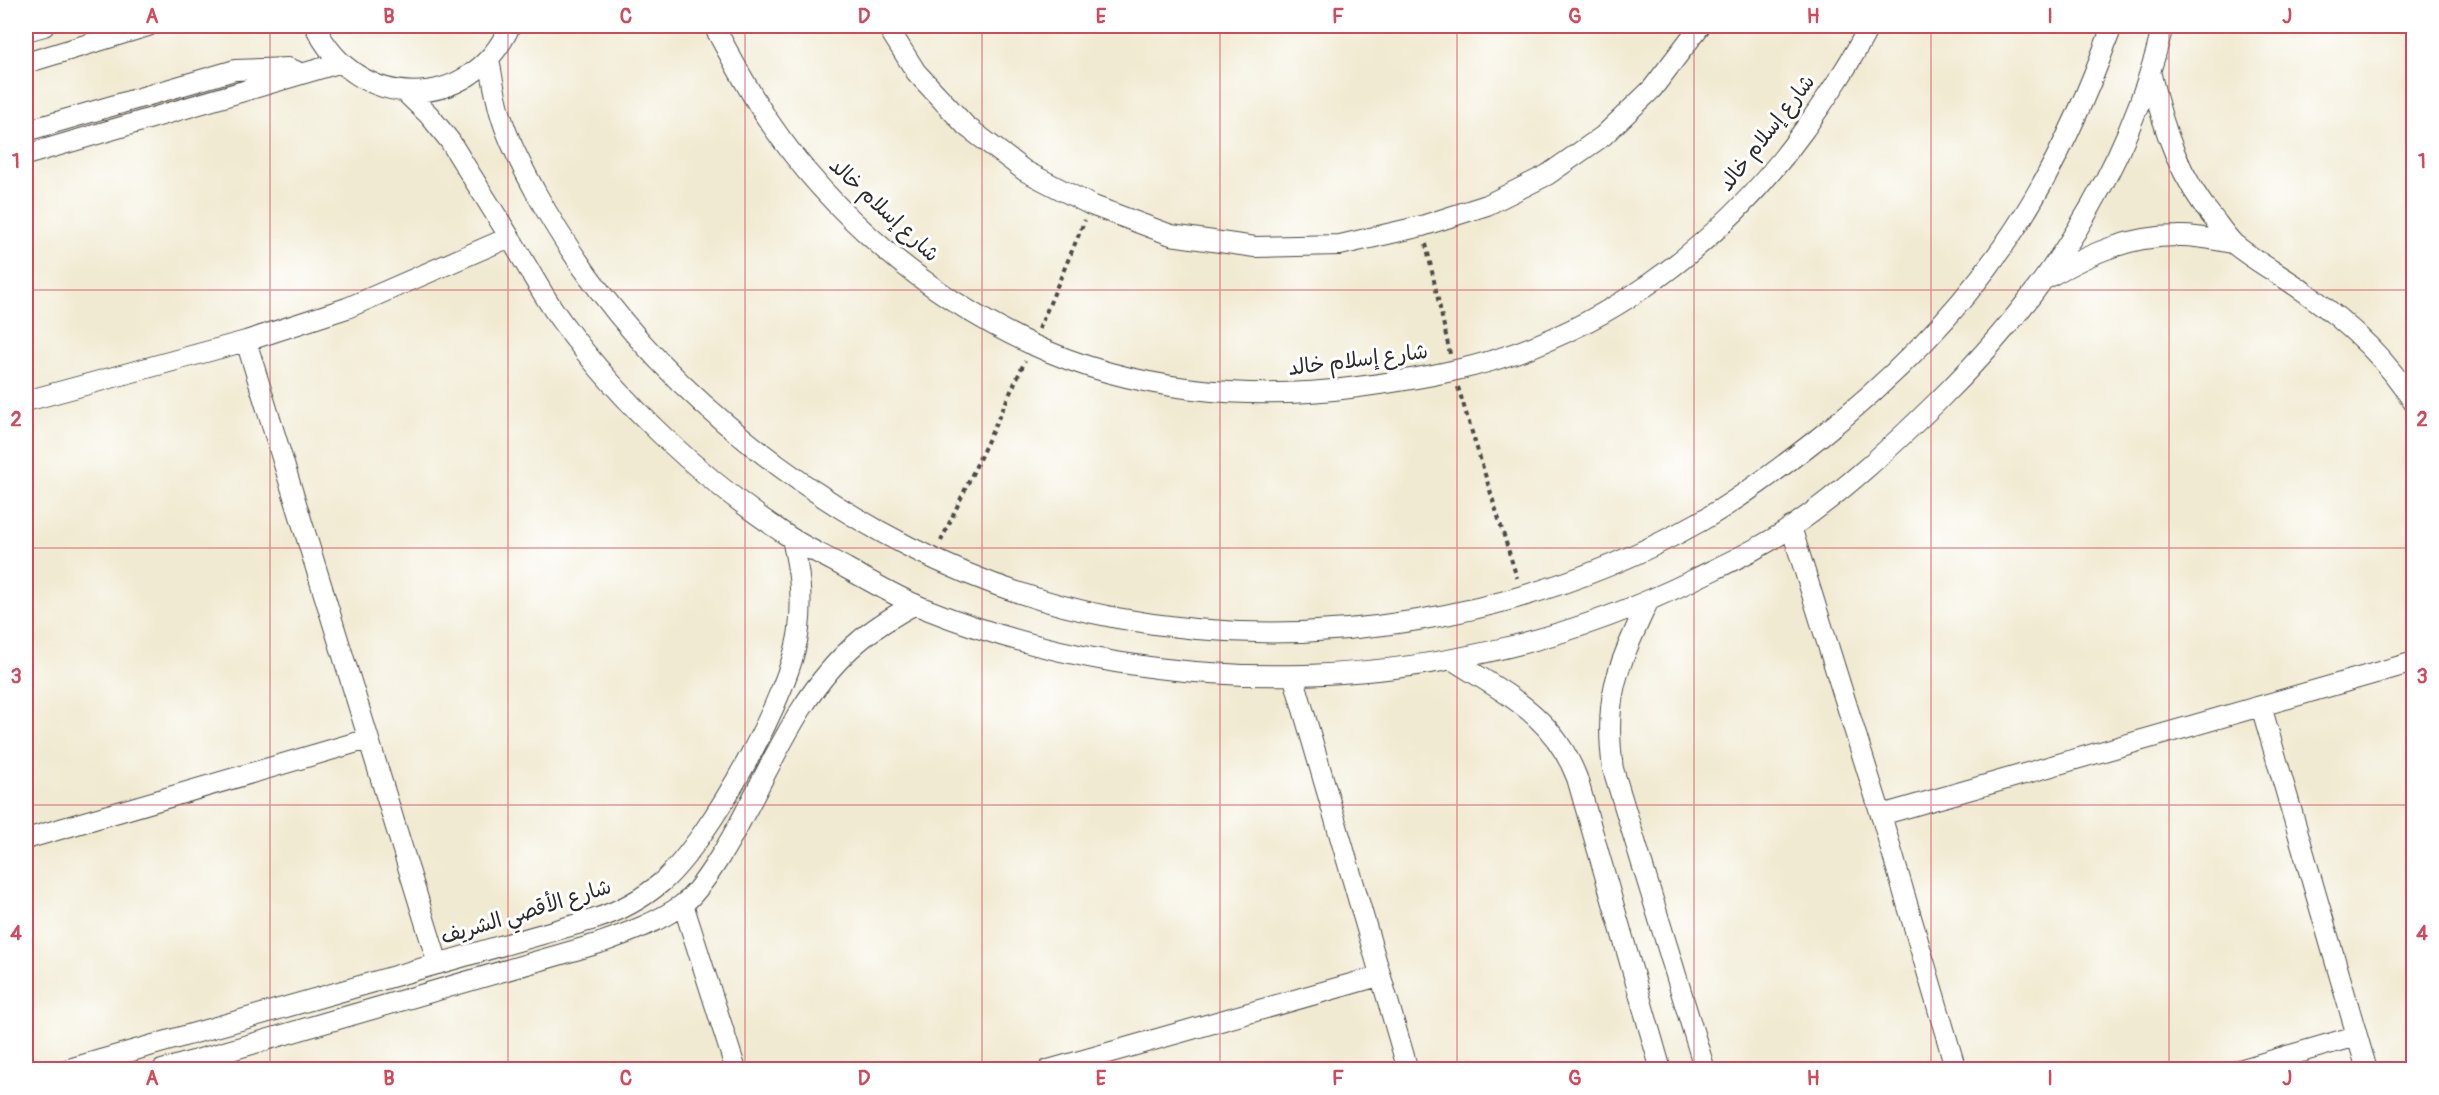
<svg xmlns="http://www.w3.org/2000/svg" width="2439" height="1095" font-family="Pangolin,'Playpen Sans Arabic',sans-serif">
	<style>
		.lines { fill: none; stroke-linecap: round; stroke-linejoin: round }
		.minor-casing { stroke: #494844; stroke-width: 22 }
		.path { stroke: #494844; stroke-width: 4; stroke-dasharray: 4.5 4.5; stroke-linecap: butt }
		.minor { stroke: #fff; stroke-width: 20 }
		.grid { fill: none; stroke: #d1495b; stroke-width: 1.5; stroke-opacity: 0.55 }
		.labels { text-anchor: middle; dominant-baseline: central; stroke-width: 6; stroke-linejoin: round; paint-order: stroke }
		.street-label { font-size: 21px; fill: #2b2b2b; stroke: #fff }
		.neatline { fill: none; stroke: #d1495b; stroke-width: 2 }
		.grid-label { font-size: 20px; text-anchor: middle; font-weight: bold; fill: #d1495b }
	</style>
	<rect width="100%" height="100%" fill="#fff"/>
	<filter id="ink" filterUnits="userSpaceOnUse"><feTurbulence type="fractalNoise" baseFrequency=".0167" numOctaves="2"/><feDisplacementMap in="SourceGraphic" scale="12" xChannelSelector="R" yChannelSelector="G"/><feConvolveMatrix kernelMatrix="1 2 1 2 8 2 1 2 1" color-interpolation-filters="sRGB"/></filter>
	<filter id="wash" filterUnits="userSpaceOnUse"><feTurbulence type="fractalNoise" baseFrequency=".008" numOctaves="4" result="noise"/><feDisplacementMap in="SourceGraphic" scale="24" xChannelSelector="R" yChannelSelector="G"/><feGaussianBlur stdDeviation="1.35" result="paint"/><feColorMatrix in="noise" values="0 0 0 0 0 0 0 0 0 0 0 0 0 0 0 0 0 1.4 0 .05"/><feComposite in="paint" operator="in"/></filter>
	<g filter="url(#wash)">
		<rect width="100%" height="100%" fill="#f1ead2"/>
	</g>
	<g filter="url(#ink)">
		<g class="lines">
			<!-- minor casing -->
			<g class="minor-casing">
				<path id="minor" d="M 315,26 C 356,112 470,115 510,26
					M 714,26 C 731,58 748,90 768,120 C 832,215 928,296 1031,344 C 1132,391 1249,402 1358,387 C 1389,383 1421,378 1452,371 C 1595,340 1719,249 1804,130 C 1827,97 1851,63 1869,26
					M 887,26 L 916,72 L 966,126 L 1025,171 L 1091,205 L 1171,235 L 1255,247 L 1340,245 L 1422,226 L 1487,205 L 1547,175 L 1603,136 L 1652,89 L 1700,26
					M 26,31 L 44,26
					M 489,59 C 493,81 496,102 503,122 C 511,147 523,168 535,191 C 583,279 648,358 725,423 C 835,518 973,592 1117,618 C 1313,655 1527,619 1701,521 C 1741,498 1779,469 1816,440 C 1892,380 1961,311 2015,229 C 2056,166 2087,97 2112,26
					M 26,63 L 148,26
					M 2151,75 C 2163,129 2180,179 2217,223 C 2222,230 2228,238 2234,244 C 2256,262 2283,276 2306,293 C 2347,322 2387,359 2414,403
					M 405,92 L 429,115 L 450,141 C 471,176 494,211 515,246 C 530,271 544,298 562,322 C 622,404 702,479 788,536 C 806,548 827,557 846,568 C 872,582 898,598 926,609 C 1171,707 1458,696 1695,579 C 1727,563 1763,547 1793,526 C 1844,491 1892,446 1936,403 C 2045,296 2127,174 2163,26
					M 26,131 L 235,70 L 288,68 L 296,71
					M 26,155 L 339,63
					M 2047,278 C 2089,254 2128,236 2178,236 C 2196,235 2215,240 2233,243
					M 246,341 L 438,964
					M 26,401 L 246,341 L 347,308 L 510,237
					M 1791,527 L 1881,815 L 1956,1070
					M 1648,602 C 1618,667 1603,695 1613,769 L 1705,1070
					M 1453,660 C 1507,695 1553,715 1577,778 L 1661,1070
					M 1293,675 L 1408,1070
					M 2261,706 L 2367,1070
					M 1881,815 L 2414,662
					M 26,839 L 368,739
					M 683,904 L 736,1070
					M 65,1070 L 595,919 C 620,911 642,899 662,882 C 710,839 792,692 799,629 C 803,597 799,569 792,539
					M 162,1070 L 600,943 C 628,933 658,922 682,905 C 704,888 733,836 746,811 C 778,751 805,687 858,642 C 875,627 895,615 915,604
					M 1048,1070 L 1379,976
					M 2239,1070 L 2356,1036"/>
			</g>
			<!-- path -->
			<path class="path" d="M 1426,244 L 1450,354
				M 1039,329 L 1085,220
				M 1458,387 L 1517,578
				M 941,541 L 1025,361"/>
			<!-- minor -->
			<use href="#minor" class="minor"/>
		</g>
	</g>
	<!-- grid -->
	<path class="grid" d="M 270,26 L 270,1070M 508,26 L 508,1070M 745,26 L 745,1070M 982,26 L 982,1070M 1220,26 L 1220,1070M 1457,26 L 1457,1070M 1694,26 L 1694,1070M 1931,26 L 1931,1070M 2169,26 L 2169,1070M 26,290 L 2414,290M 26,548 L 2414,548M 26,805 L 2414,805"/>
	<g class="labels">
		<!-- street labels -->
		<g class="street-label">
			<text transform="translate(1767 133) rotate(-52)">شارع إسلام خالد</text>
			<text transform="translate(884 210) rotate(43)">شارع إسلام خالد</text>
			<text transform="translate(1358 360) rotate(-7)">شارع إسلام خالد</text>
			<text transform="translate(526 912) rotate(-17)">شارع الأقصي الشريف</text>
		</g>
	</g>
	<!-- margin -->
	<rect width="2439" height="1095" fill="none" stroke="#fff" stroke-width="66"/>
	<rect x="33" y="33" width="2373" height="1029" class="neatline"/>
	<g class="grid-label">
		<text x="152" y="23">A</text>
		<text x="389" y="23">B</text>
		<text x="626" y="23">C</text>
		<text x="864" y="23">D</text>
		<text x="1101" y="23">E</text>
		<text x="1338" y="23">F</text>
		<text x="1575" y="23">G</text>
		<text x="1813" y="23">H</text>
		<text x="2050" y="23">I</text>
		<text x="2287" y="23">J</text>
		<text x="16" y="168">1</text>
		<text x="2422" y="168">1</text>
		<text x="16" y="426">2</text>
		<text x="2422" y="426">2</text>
		<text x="16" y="683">3</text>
		<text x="2422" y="683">3</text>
		<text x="16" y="940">4</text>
		<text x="2422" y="940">4</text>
		<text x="152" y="1085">A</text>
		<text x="389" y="1085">B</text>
		<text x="626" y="1085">C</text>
		<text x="864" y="1085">D</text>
		<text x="1101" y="1085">E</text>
		<text x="1338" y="1085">F</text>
		<text x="1575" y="1085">G</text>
		<text x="1813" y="1085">H</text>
		<text x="2050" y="1085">I</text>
		<text x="2287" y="1085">J</text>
	</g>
</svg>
